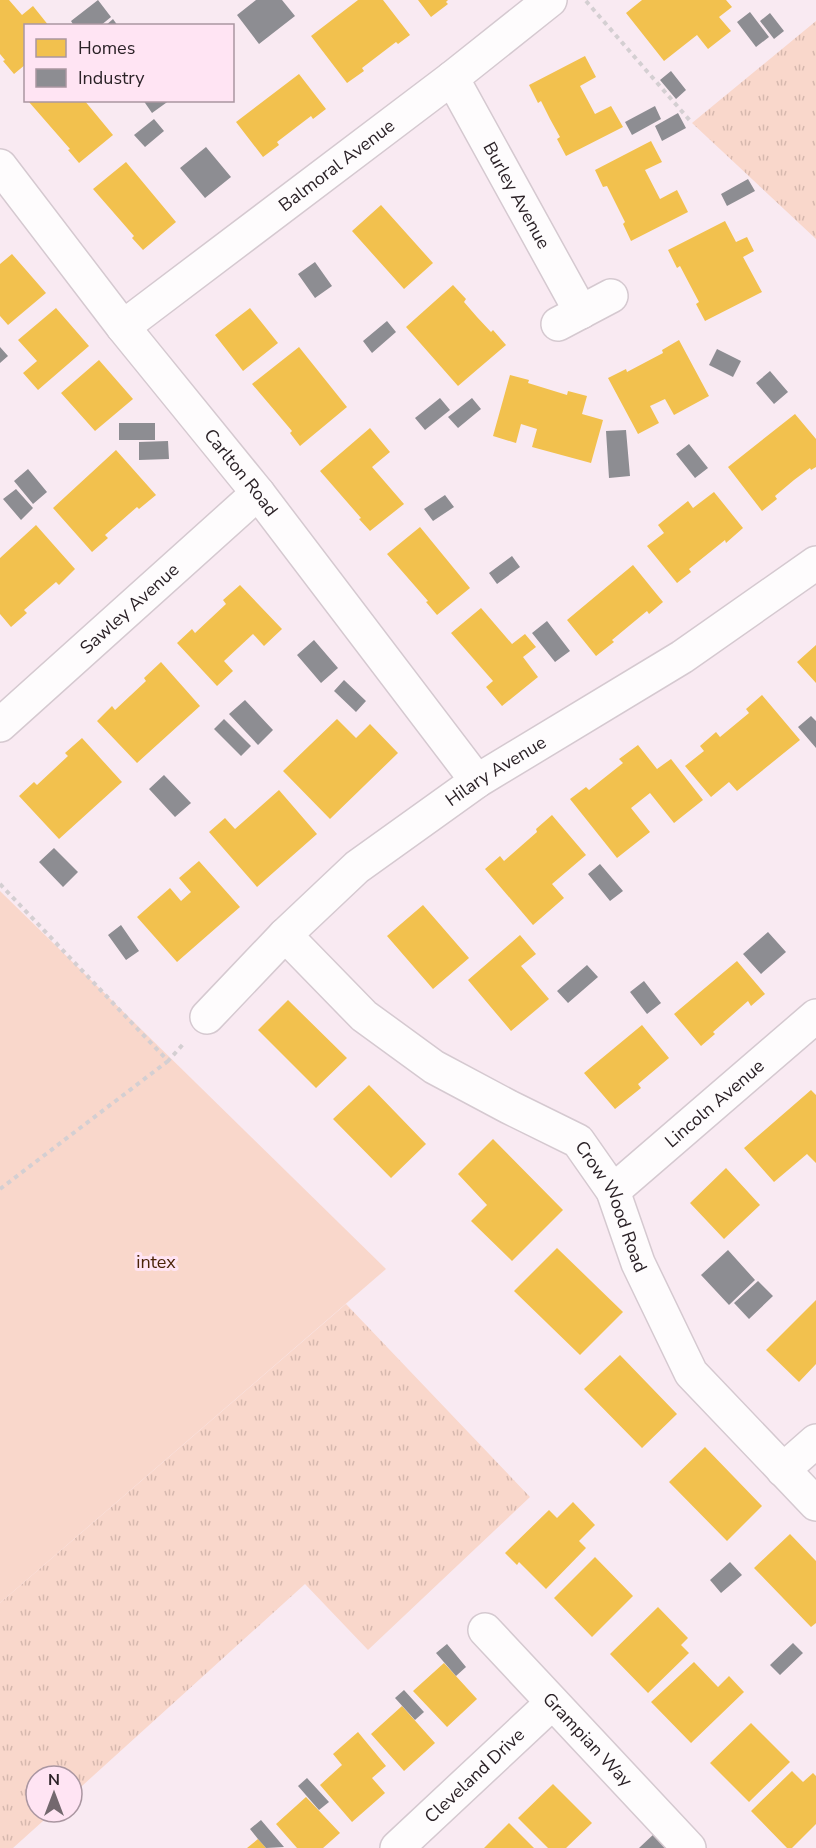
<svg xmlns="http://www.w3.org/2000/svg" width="816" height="1848" font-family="'Nunito Sans',sans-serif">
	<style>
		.grass { fill: url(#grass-tufts) }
		.park { fill: #f9d7cb }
		.homes { fill: #f2c14e }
		.industry { fill: #8d8d92 }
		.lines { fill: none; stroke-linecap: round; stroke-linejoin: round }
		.minor-casing { stroke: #d5c9d0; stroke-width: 36 }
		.path { stroke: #d4cfd2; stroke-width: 4; stroke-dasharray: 4.5 4.5; stroke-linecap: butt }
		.minor { stroke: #fefcfd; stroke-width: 33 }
		.labels { text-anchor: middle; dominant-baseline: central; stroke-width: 6; stroke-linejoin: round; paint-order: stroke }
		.street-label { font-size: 18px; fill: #2b2227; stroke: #ffe4f3 }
		.park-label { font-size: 18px; fill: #4a2307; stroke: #ffe4f3 }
	</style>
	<defs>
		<pattern id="grass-tufts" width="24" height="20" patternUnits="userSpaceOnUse" patternTransform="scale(1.5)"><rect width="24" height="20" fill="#f9d7cb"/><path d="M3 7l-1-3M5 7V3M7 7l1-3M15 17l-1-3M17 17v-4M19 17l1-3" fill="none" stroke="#d6b8ae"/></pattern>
	</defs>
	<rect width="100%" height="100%" fill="#f9eaf2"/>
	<!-- grass -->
	<path class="grass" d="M 816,21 L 816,239 L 692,123 Z
		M 346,1304 L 530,1497 L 368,1650 L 305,1584 L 72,1795 L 72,1776 L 36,1776 L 36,1812 L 53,1812 L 13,1848 L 0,1848 L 0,1603 Z"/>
	<!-- park -->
	<path class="park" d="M 0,891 L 386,1269 L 0,1603 Z"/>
	<!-- homes -->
	<path class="homes" d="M 0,0 L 9,0 L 22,15 L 33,6 L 49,26 L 26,26 L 26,64 L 14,74 L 3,61 L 5,60 L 0,54 Z
		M 358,0 L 383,0 L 410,35 L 398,44 L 396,42 L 362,68 L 364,71 L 347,83 L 311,36 Z
		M 418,0 L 448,0 L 446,2 L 448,4 L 431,17 Z
		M 642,0 L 726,0 L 732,7 L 719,17 L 731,31 L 708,49 L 697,35 L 664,61 L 626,13 Z
		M 585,56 L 596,77 L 580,86 L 587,99 L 595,114 L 611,106 L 623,127 L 566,156 L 557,139 L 560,137 L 550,119 L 541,101 L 538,103 L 529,85 Z
		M 299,74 L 326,109 L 313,119 L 311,116 L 277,142 L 279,145 L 263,157 L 236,122 Z
		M 31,100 L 84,100 L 113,135 L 79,163 L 68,150 L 70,149 L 29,102 Z
		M 651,141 L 662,162 L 645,170 L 660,199 L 677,190 L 688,212 L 631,241 L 623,224 L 625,222 L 607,186 L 603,187 L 595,170 Z
		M 126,162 L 176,222 L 143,250 L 132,238 L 134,236 L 93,189 Z
		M 381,205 L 433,263 L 404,289 L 352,231 Z
		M 725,221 L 736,242 L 747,237 L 754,251 L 743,257 L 762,292 L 705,321 L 696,304 L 699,302 L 690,285 L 680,266 L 677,268 L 668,250 Z
		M 12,254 L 46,293 L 8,325 L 0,316 L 0,264 Z
		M 453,285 L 466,299 L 464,302 L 477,317 L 491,332 L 493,330 L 506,345 L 458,386 L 406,327 Z
		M 56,308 L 89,346 L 38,390 L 23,373 L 37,361 L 18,340 Z
		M 250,308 L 278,343 L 243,371 L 215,335 Z
		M 679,340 L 709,396 L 674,415 L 665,399 L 650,406 L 659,423 L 638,434 L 608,378 L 626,369 L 627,372 L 663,353 L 662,350 Z
		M 299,347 L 347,407 L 300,446 L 290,433 L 292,431 L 252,384 Z
		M 99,360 L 133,399 L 95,431 L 61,393 Z
		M 510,375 L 529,380 L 528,383 L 567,395 L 568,391 L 587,396 L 582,414 L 603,420 L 591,463 L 532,447 L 537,429 L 521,424 L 516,443 L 493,436 Z
		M 795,414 L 816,439 L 816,467 L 811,470 L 810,468 L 794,480 L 775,496 L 777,499 L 762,511 L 728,467 Z
		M 370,428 L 390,452 L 372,467 L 404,504 L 370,531 L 359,519 L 361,518 L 320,471 Z
		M 116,450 L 156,495 L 139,509 L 137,507 L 105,535 L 108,538 L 92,552 L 53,508 Z
		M 714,492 L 743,528 L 726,543 L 725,540 L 689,569 L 691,572 L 677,583 L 647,546 L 664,533 L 658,525 L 688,501 L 693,508 Z
		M 36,525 L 75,569 L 59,585 L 56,582 L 24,610 L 27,613 L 11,627 L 0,614 L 0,558 Z
		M 420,527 L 470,588 L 437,615 L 426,602 L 428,601 L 387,554 Z
		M 633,565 L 663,602 L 649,614 L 647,611 L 612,640 L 614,642 L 596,656 L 567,620 Z
		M 240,585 L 282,629 L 264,646 L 253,634 L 224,661 L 233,671 L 217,686 L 177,643 L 192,629 L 195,633 L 226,604 L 223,600 Z
		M 481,608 L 512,644 L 525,634 L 536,647 L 523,657 L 538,677 L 502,706 L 486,687 L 493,681 L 451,633 Z
		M 816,645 L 816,683 L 797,662 Z
		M 161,662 L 200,706 L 137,763 L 97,721 L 112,706 L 115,710 L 146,681 L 144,678 Z
		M 762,695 L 800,740 L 737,791 L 729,782 L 711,797 L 685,766 L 704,751 L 700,746 L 716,732 L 720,737 L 749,713 L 746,709 Z
		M 337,719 L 356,738 L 370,724 L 398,753 L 330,819 L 283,771 Z
		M 82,738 L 122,782 L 59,839 L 19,796 L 34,782 L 37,785 L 52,771 L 68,756 L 65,753 Z
		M 638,745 L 657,769 L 671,759 L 703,800 L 674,823 L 650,793 L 631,808 L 650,832 L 617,858 L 570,799 L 586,787 L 589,790 L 623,763 L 619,759 Z
		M 279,790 L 317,834 L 257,887 L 209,832 L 225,818 L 235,829 Z
		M 552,815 L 586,855 L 552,884 L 564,898 L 533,925 L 485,869 L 500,856 L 504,861 L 537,832 L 536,829 Z
		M 199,861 L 240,907 L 177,962 L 137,917 L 170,888 L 181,901 L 191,892 L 179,878 Z
		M 423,905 L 469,958 L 433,989 L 387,936 Z
		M 520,935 L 536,954 L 521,966 L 549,999 L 511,1031 L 468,980 Z
		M 737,961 L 765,994 L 751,1006 L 748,1001 L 713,1032 L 715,1034 L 701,1046 L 674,1014 Z
		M 288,1000 L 347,1058 L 316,1088 L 258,1030 Z
		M 642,1025 L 669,1058 L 638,1084 L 641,1088 L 615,1109 L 584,1073 Z
		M 369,1085 L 426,1144 L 391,1178 L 333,1119 Z
		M 811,1090 L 816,1095 L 816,1163 L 807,1154 L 774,1182 L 744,1148 Z
		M 493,1139 L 563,1210 L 512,1261 L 471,1221 L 487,1205 L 458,1174 Z
		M 726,1168 L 760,1205 L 724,1239 L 690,1203 Z
		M 557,1248 L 623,1312 L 580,1355 L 514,1291 Z
		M 816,1300 L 816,1364 L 799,1382 L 766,1350 Z
		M 620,1355 L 677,1414 L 642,1448 L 584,1389 Z
		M 705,1447 L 762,1506 L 727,1541 L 669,1482 Z
		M 573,1502 L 595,1525 L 579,1541 L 586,1548 L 546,1589 L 519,1562 L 517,1565 L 505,1553 L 549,1510 L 557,1518 Z
		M 790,1534 L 816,1561 L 816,1623 L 811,1627 L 754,1568 Z
		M 595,1557 L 633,1596 L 592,1637 L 554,1598 Z
		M 658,1607 L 688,1638 L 681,1645 L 689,1653 L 648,1693 L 610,1654 Z
		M 694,1662 L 718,1687 L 729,1676 L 744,1692 L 691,1743 L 651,1702 Z
		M 444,1663 L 477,1699 L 447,1727 L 413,1691 Z
		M 402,1706 L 435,1743 L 404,1771 L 371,1734 Z
		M 751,1723 L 790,1762 L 749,1802 L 710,1763 Z
		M 358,1732 L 386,1766 L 372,1778 L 385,1793 L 352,1822 L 320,1785 L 342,1765 L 333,1754 Z
		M 792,1771 L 803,1782 L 813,1773 L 816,1776 L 816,1824 L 792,1848 L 787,1848 L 751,1811 Z
		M 553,1784 L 592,1823 L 566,1848 L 548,1848 L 518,1818 Z
		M 306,1797 L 340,1833 L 323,1848 L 297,1848 L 276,1824 Z
		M 509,1823 L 534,1848 L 484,1848 Z
		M 258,1839 L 266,1848 L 247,1848 Z"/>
	<!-- industry -->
	<path class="industry" d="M 98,0 L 111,17 L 100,26 L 74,26 L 71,21 Z
		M 256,0 L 282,0 L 295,16 L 259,44 L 237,15 Z
		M 750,12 L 769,37 L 756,47 L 737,22 Z
		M 770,13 L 784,31 L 774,39 L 760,21 Z
		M 113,19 L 118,26 L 105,26 Z
		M 671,71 L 686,90 L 676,99 L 660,80 Z
		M 143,100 L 170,100 L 152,113 Z
		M 655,106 L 661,119 L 632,135 L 625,122 Z
		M 678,113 L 686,128 L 662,141 L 655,126 Z
		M 154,119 L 164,131 L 145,147 L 134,135 Z
		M 206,147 L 231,177 L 205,198 L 180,168 Z
		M 748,179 L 755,191 L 727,206 L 721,194 Z
		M 315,262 L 332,286 L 315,298 L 298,274 Z
		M 387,321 L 396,332 L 372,353 L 363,341 Z
		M 0,347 L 8,356 L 0,363 Z
		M 717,349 L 741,361 L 733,377 L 709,365 Z
		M 770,371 L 788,392 L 774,404 L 756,383 Z
		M 440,398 L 450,410 L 425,430 L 415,418 Z
		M 472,398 L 481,409 L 458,428 L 448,417 Z
		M 119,423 L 155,423 L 155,440 L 119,440 Z
		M 626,430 L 630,476 L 609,478 L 606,431 Z
		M 168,441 L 169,459 L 139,460 L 139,442 Z
		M 689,444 L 708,468 L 695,478 L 676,454 Z
		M 28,469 L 47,492 L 33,504 L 14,481 Z
		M 16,489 L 33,508 L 21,520 L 3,499 Z
		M 445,495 L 454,507 L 433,521 L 424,509 Z
		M 512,556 L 520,567 L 497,584 L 489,573 Z
		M 547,621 L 570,651 L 555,662 L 532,633 Z
		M 314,640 L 338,668 L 321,683 L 297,655 Z
		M 344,680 L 366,701 L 356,712 L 334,691 Z
		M 245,700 L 273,730 L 258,745 L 229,714 Z
		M 811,716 L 816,721 L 816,748 L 798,727 Z
		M 224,719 L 251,746 L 241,756 L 214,729 Z
		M 164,775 L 191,803 L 175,817 L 149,789 Z
		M 54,848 L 78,872 L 63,887 L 39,862 Z
		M 600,864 L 623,891 L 610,901 L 588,874 Z
		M 121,925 L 139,951 L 126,960 L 108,935 Z
		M 768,932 L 786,952 L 761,974 L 743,954 Z
		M 587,965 L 598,977 L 568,1003 L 557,991 Z
		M 644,981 L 661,1003 L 647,1014 L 630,992 Z
		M 728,1250 L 755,1280 L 729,1305 L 701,1275 Z
		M 758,1281 L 773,1296 L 749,1319 L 734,1303 Z
		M 730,1562 L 742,1575 L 721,1593 L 710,1580 Z
		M 793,1643 L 803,1653 L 780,1675 L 770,1665 Z
		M 447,1644 L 466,1667 L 456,1676 L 436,1653 Z
		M 404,1690 L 424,1712 L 415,1720 L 395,1698 Z
		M 307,1778 L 329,1802 L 319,1810 L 298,1786 Z
		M 261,1820 L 284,1847 L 266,1848 L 258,1839 L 250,1829 Z
		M 656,1832 L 672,1848 L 639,1848 Z"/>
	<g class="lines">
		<!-- minor casing -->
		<g class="minor-casing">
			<g id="minor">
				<path id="s1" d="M 452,78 L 581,312"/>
				<path id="s2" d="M 0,166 L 123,327 L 258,493 L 477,781"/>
				<path d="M 558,324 L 611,296"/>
				<path id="s3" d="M 123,327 L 452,78 L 550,0"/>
				<path id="s4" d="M 0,725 L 258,493"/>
				<path id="s5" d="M 285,935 L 364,1016 L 434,1067 L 509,1107 L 578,1141 L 613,1191 L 638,1263 L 691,1373 L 816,1504"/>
				<path id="s6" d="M 207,1017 L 285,935 L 357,867 L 477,781 L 682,657 L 816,563"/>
				<path id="s7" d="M 613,1191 L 816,1016"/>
				<path d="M 783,1470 L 816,1441"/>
				<path id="s8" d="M 485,1630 L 689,1848"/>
				<path id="s9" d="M 397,1848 L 552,1703"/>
			</g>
		</g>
		<!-- path -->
		<path class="path" d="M 586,1 L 692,123
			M 0,884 L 168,1061 L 185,1042
			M 0,1189 L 168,1061"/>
		<!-- minor -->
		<use href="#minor" class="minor"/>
	</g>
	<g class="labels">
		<!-- street labels -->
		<g class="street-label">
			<text stroke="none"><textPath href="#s3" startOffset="268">Balmoral Avenue</textPath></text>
			<text stroke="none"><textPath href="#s1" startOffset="134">Burley Avenue</textPath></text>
			<text stroke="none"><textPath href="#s2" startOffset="390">Carlton Road</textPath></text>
			<text stroke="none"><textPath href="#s4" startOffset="174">Sawley Avenue</textPath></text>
			<text stroke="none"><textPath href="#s6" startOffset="381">Hilary Avenue</textPath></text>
			<text stroke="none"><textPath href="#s7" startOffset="134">Lincoln Avenue</textPath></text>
			<text stroke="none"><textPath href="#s5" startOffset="436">Crow Wood Road</textPath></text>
			<text stroke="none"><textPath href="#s8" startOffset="150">Grampian Way</textPath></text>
			<text stroke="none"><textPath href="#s9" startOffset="106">Cleveland Drive</textPath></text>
		</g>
		<!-- park labels -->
		<g class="park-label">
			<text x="156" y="1262">intex</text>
		</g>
	</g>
	<!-- legend -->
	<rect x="24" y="24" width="210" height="78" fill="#ffe4f3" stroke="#aa96a1" stroke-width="1.5"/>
	<rect x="36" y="39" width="30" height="18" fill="#f2c14e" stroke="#aa96a1" stroke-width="1.5"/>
	<text x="78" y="54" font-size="18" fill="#2b2227">Homes</text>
	<rect x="36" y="69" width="30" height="18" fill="#8d8d92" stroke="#aa96a1" stroke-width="1.5"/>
	<text x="78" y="84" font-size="18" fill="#2b2227">Industry</text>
	<!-- north arrow -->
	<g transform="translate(54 1794)"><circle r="28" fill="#ffe4f3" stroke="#aa96a1" stroke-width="1.5"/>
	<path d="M0-4.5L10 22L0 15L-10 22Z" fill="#73686e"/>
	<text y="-9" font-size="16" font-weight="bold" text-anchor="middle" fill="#2b2227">N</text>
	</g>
</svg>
